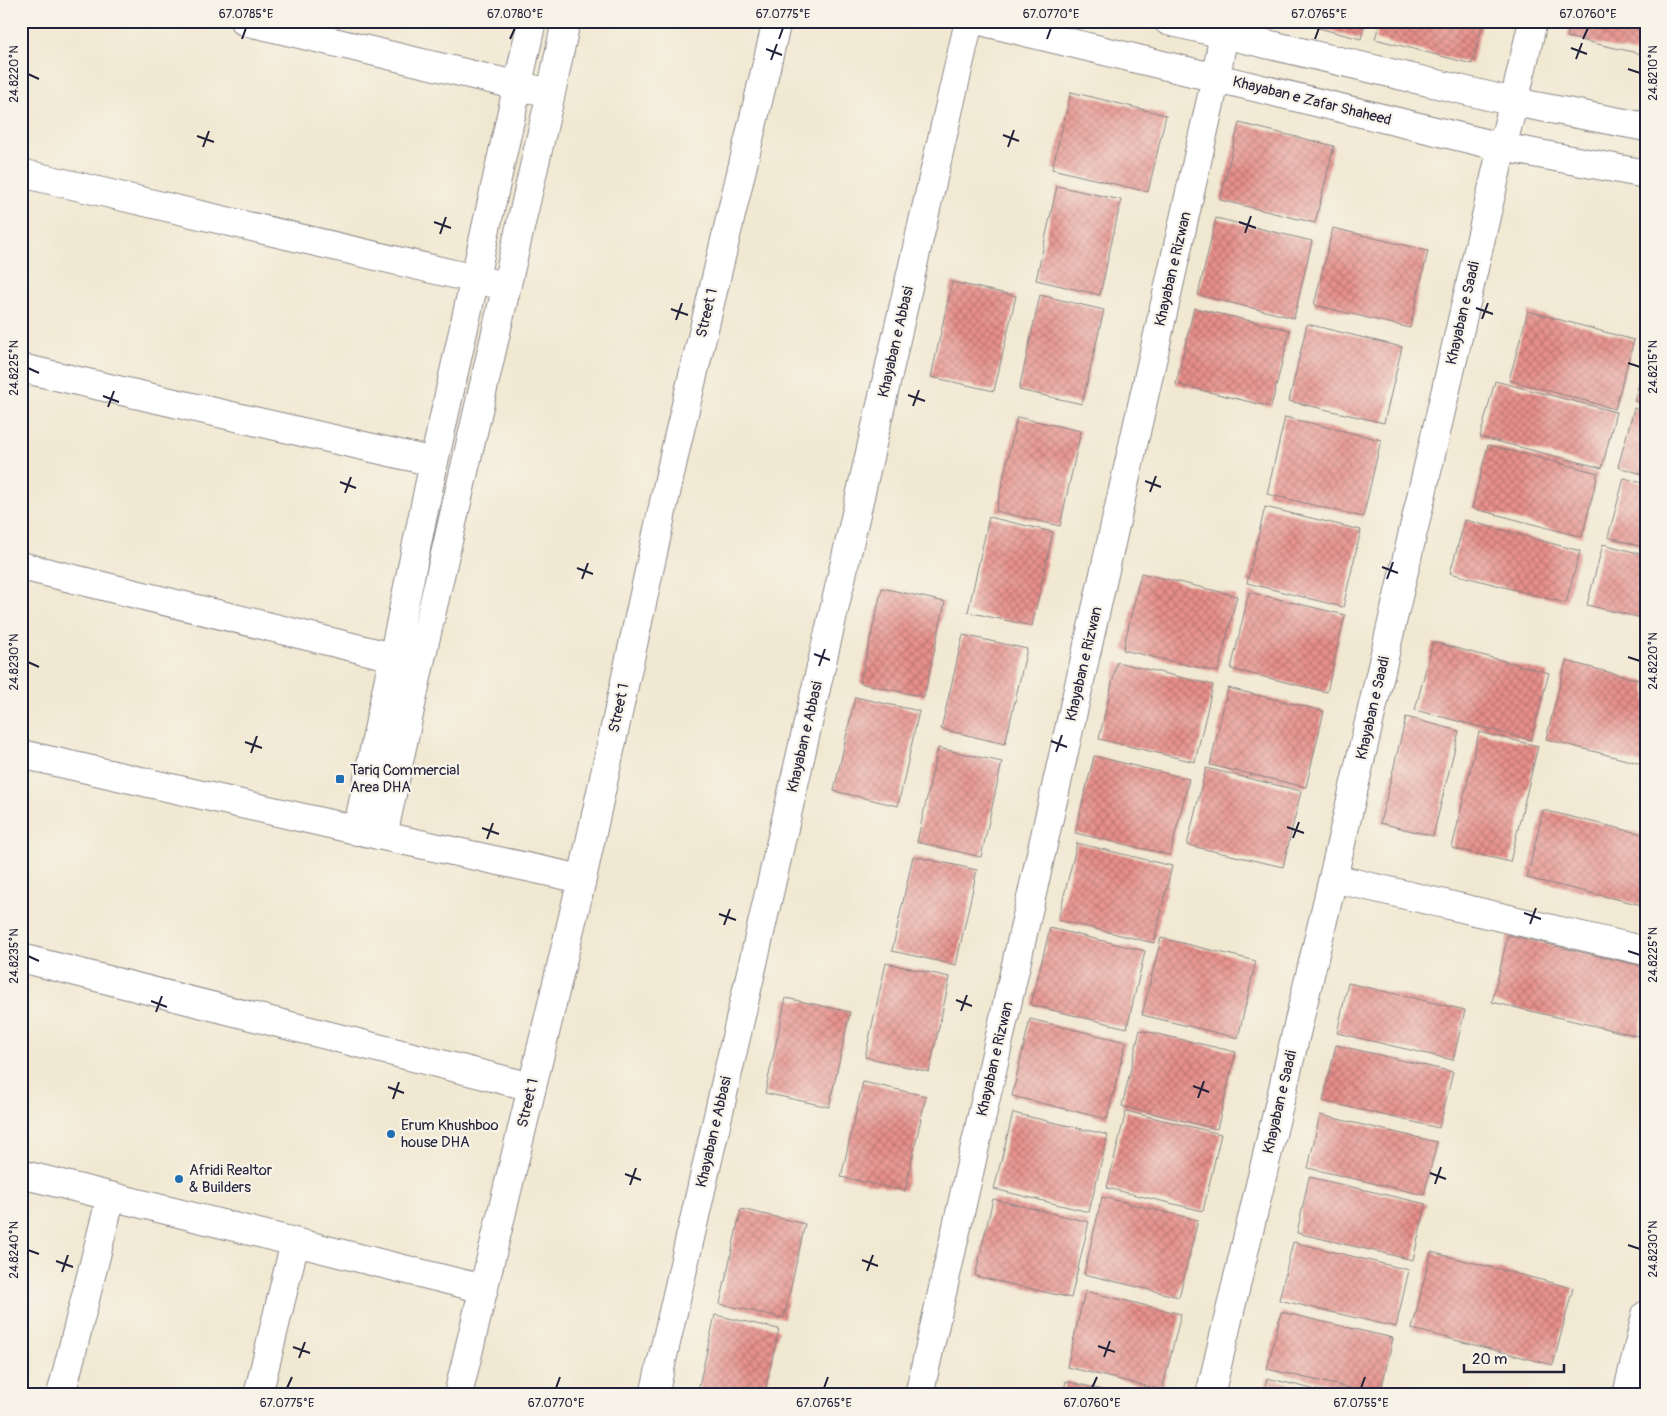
<svg xmlns="http://www.w3.org/2000/svg" width="1667" height="1416" font-family="Pangolin,sans-serif">
	<style>
		.building { fill: url(#building-cross-hatch) }
		.lines { fill: none; stroke-linecap: round; stroke-linejoin: round }
		.minor-casing { stroke: #8a8586; stroke-width: 30 }
		.major-casing { stroke: #8a8586; stroke-width: 30 }
		.minor { stroke: #fff; stroke-width: 28 }
		.major { stroke: #fff; stroke-width: 28 }
		.ticks { fill: none; stroke: #22223b; stroke-width: 2 }
		.poi-dot { fill: #1f6fb2; stroke: #f7f3e8; stroke-width: 2 }
		.labels { text-anchor: middle; dominant-baseline: central; stroke-width: 4.5; stroke-linejoin: round; paint-order: stroke }
		.street-label { font-size: 15px; fill: #22223b; stroke: #f7f3e8 }
		.poi-label { font-size: 15px; fill: #22223b; stroke: #f7f3e8; text-anchor: start }
		.neatline { fill: none; stroke: #22223b; stroke-width: 2 }
		.ticks-label { font-size: 12px; text-anchor: middle; fill: #22223b }
	</style>
	<defs>
		<pattern id="building-cross-hatch" width="8" height="8" patternUnits="userSpaceOnUse" patternTransform="scale(1.25)"><rect width="8" height="8" fill="#e78f8a"/><path d="M0 0l8 8M0 8l8-8" fill="none" stroke="#bb7472"/></pattern>
	</defs>
	<rect width="100%" height="100%" fill="#f7f3e8"/>
	<filter id="ink" filterUnits="userSpaceOnUse"><feTurbulence type="fractalNoise" baseFrequency=".02" numOctaves="2"/><feDisplacementMap in="SourceGraphic" scale="10" xChannelSelector="R" yChannelSelector="G"/><feConvolveMatrix kernelMatrix="1 2 1 2 8 2 1 2 1" color-interpolation-filters="sRGB"/></filter>
	<filter id="wash" filterUnits="userSpaceOnUse"><feTurbulence type="fractalNoise" baseFrequency=".0096" numOctaves="4" result="noise"/><feDisplacementMap in="SourceGraphic" scale="20" xChannelSelector="R" yChannelSelector="G"/><feGaussianBlur stdDeviation="1.12" result="paint"/><feColorMatrix in="noise" values="0 0 0 0 0 0 0 0 0 0 0 0 0 0 0 0 0 1.4 0 .05"/><feComposite in="paint" operator="in"/></filter>
	<g filter="url(#wash)">
		<rect width="100%" height="100%" fill="#f1e8d1"/>
		<g id="blocks">
			<!-- building -->
			<path class="building" d="M 1291,21 L 1365,21 L 1361,39 Z
				M 1380,21 L 1483,21 L 1472,64 L 1375,39 Z
				M 1571,21 L 1646,21 L 1646,55 L 1567,37 Z
				M 1071,92 L 1166,115 L 1148,192 L 1052,169 Z
				M 1239,123 L 1334,146 L 1315,223 L 1220,200 Z
				M 1057,186 L 1121,200 L 1100,295 L 1036,280 Z
				M 1216,218 L 1312,241 L 1294,318 L 1198,295 Z
				M 1333,228 L 1428,251 L 1410,328 L 1314,305 Z
				M 952,282 L 1016,296 L 994,391 L 931,377 Z
				M 1040,295 L 1104,310 L 1082,404 L 1019,390 Z
				M 1194,308 L 1290,330 L 1271,407 L 1176,384 Z
				M 1528,311 L 1634,340 L 1615,409 L 1509,380 Z
				M 1307,324 L 1402,347 L 1384,423 L 1289,401 Z
				M 1645,361 L 1646,361 L 1646,404 L 1634,401 Z
				M 1495,381 L 1616,412 L 1602,468 L 1480,437 Z
				M 1634,408 L 1646,412 L 1646,475 L 1618,467 Z
				M 1017,417 L 1081,431 L 1060,526 L 996,511 Z
				M 1285,417 L 1381,440 L 1363,517 L 1267,494 Z
				M 1488,445 L 1598,473 L 1582,537 L 1472,508 Z
				M 1624,478 L 1646,484 L 1646,548 L 1608,537 Z
				M 1265,507 L 1361,530 L 1343,607 L 1247,583 Z
				M 989,517 L 1053,532 L 1032,626 L 968,612 Z
				M 1465,520 L 1580,551 L 1566,603 L 1450,573 Z
				M 1603,544 L 1646,555 L 1646,619 L 1587,605 Z
				M 1141,573 L 1237,596 L 1218,672 L 1123,650 Z
				M 882,588 L 945,602 L 924,697 L 860,683 Z
				M 1249,592 L 1345,615 L 1327,692 L 1231,669 Z
				M 963,635 L 1027,649 L 1005,744 L 941,729 Z
				M 1433,642 L 1549,673 L 1531,740 L 1415,710 Z
				M 1566,661 L 1646,682 L 1646,765 L 1546,739 Z
				M 1117,662 L 1213,685 L 1195,762 L 1099,739 Z
				M 1228,688 L 1324,711 L 1306,787 L 1210,765 Z
				M 855,697 L 919,711 L 898,806 L 834,791 Z
				M 1406,717 L 1459,731 L 1433,836 L 1380,823 Z
				M 1479,732 L 1538,746 L 1510,862 L 1452,848 Z
				M 938,748 L 1002,762 L 981,857 L 917,842 Z
				M 1094,756 L 1189,779 L 1170,855 L 1075,833 Z
				M 1206,768 L 1301,791 L 1283,867 L 1187,845 Z
				M 1543,810 L 1646,835 L 1646,906 L 1527,878 Z
				M 1077,843 L 1172,866 L 1154,943 L 1058,920 Z
				M 913,856 L 977,870 L 956,965 L 892,951 Z
				M 1050,928 L 1145,951 L 1127,1028 L 1031,1005 Z
				M 1508,935 L 1646,967 L 1646,1002 L 1638,1036 L 1492,1002 Z
				M 1161,938 L 1256,961 L 1238,1038 L 1142,1015 Z
				M 886,963 L 950,977 L 929,1072 L 865,1057 Z
				M 1348,983 L 1465,1010 L 1453,1060 L 1337,1033 Z
				M 786,998 L 850,1012 L 829,1107 L 765,1093 Z
				M 1030,1019 L 1126,1042 L 1107,1119 L 1012,1096 Z
				M 1140,1030 L 1236,1052 L 1217,1129 L 1122,1106 Z
				M 1336,1045 L 1453,1072 L 1439,1128 L 1323,1101 Z
				M 863,1082 L 926,1096 L 905,1191 L 841,1177 Z
				M 1126,1111 L 1221,1134 L 1203,1211 L 1107,1188 Z
				M 1013,1113 L 1108,1135 L 1089,1212 L 994,1189 Z
				M 1320,1115 L 1437,1142 L 1424,1195 L 1308,1168 Z
				M 1309,1177 L 1426,1204 L 1413,1260 L 1297,1233 Z
				M 1102,1197 L 1198,1220 L 1179,1297 L 1084,1274 Z
				M 993,1199 L 1089,1222 L 1071,1298 L 975,1276 Z
				M 741,1209 L 805,1224 L 784,1318 L 720,1304 Z
				M 1293,1242 L 1409,1270 L 1396,1327 L 1279,1300 Z
				M 1431,1252 L 1573,1288 L 1553,1365 L 1412,1329 Z
				M 1085,1291 L 1181,1314 L 1162,1390 L 1067,1367 Z
				M 1281,1312 L 1393,1338 L 1380,1395 L 1267,1369 Z
				M 715,1315 L 779,1329 L 764,1395 L 697,1395 Z
				M 1267,1378 L 1333,1394 L 1333,1395 L 1263,1395 Z
				M 1066,1381 L 1119,1394 L 1119,1395 L 1063,1395 Z"/>
		</g>
	</g>
	<g filter="url(#ink)">
		<use href="#blocks" fill-opacity="0" stroke="#8a8586" stroke-width="1"/>
		<g class="lines">
			<!-- minor casing -->
			<g class="minor-casing">
				<path id="minor" d="M 244,21 L 537,90
					M 980,21 L 1502,147 L 1646,174
					M 1168,21 L 1514,102 L 1646,127
					M 21,173 L 492,283
					M 21,368 L 434,462
					M 21,566 L 393,657
					M 21,754 L 383,836 L 582,879
					M 357,831 L 434,462 L 532,21
					M 383,836 L 420,663 L 551,93 L 566,21
					M 1333,878 L 1646,951
					M 21,958 L 532,1087
					M 21,1174 L 484,1289
					M 61,1395 L 111,1196
					M 258,1395 L 295,1242
					M 458,1395 L 582,879 L 676,447 L 777,21
					M 654,1395 L 969,21
					M 919,1395 L 1216,77 L 1226,21
					M 1210,1395 L 1333,878 L 1502,147 L 1514,102 L 1533,21"/>
			</g>
			<!-- major casing -->
			<g class="major-casing">
				<path id="major" d="M 1627,1395 L 1646,1315"/>
			</g>
			<!-- minor -->
			<use href="#minor" class="minor"/>
			<!-- major -->
			<use href="#major" class="major"/>
		</g>
	</g>
	<!-- ticks -->
	<path class="ticks" d="M 242,39 L 246,28M 510,39 L 515,28M 779,39 L 783,28M 1047,39 L 1051,28M 1315,39 L 1319,28M 1583,39 L 1588,28M 1571,48 L 1587,54M 766,49 L 782,55M 1576,59 L 1582,43M 771,60 L 777,44M 1628,69 L 1640,73M 28,74 L 39,79M 1003,135 L 1019,141M 197,136 L 214,142M 203,147 L 209,131M 1008,147 L 1014,130M 434,222 L 451,228M 1239,222 L 1256,228M 1245,233 L 1251,216M 440,234 L 446,217M 1476,308 L 1493,314M 671,309 L 688,315M 1482,319 L 1488,303M 676,320 L 682,303M 1628,363 L 1640,367M 28,368 L 39,373M 908,395 L 925,401M 103,396 L 119,402M 913,406 L 919,390M 108,407 L 114,391M 1145,481 L 1161,487M 340,482 L 356,488M 1150,492 L 1156,476M 345,493 L 351,477M 1382,567 L 1398,573M 577,568 L 593,574M 582,579 L 588,563M 1387,579 L 1393,562M 814,654 L 830,660M 1628,657 L 1640,661M 28,662 L 39,667M 819,666 L 825,649M 1051,741 L 1067,747M 245,742 L 262,748M 1056,752 L 1062,735M 251,753 L 257,736M 1287,827 L 1304,833M 482,828 L 499,834M 1293,838 L 1299,822M 487,839 L 493,823M 1524,913 L 1541,919M 719,914 L 736,920M 1530,924 L 1536,908M 724,925 L 730,909M 1628,951 L 1640,955M 28,956 L 39,961M 956,1000 L 972,1006M 151,1001 L 167,1007M 961,1011 L 967,995M 156,1012 L 162,996M 1193,1086 L 1209,1092M 388,1087 L 404,1093M 1198,1098 L 1204,1081M 393,1099 L 399,1082M 1430,1173 L 1446,1179M 625,1174 L 641,1180M 1435,1184 L 1441,1167M 630,1185 L 636,1168M 1628,1245 L 1640,1249M 28,1250 L 39,1254M 862,1260 L 878,1266M 56,1261 L 73,1267M 867,1271 L 873,1255M 62,1272 L 68,1255M 1098,1346 L 1115,1352M 293,1347 L 310,1353M 1104,1357 L 1110,1341M 299,1358 L 305,1342M 287,1388 L 292,1377M 556,1388 L 560,1377M 824,1388 L 828,1377M 1092,1388 L 1097,1377M 1361,1388 L 1365,1377"/>
	<!-- markers -->
	<g class="poi-dot">
		<rect x="335" y="774" width="10" height="10" rx="2.5"/>
		<circle cx="391" cy="1134" r="5"/>
		<circle cx="179" cy="1179" r="5"/>
	</g>
	<g class="labels">
		<!-- street labels -->
		<g class="street-label">
			<text transform="translate(1312 101) rotate(14)">Khayaban e Zafar Shaheed</text>
			<text transform="translate(1173 269) rotate(-77)">Khayaban e Rizwan</text>
			<text transform="translate(707 313) rotate(-77)">Street 1</text>
			<text transform="translate(1463 313) rotate(-77)">Khayaban e Saadi</text>
			<text transform="translate(896 342) rotate(-77)">Khayaban e Abbasi</text>
			<text transform="translate(1084 664) rotate(-77)">Khayaban e Rizwan</text>
			<text transform="translate(619 708) rotate(-78)">Street 1</text>
			<text transform="translate(1373 708) rotate(-77)">Khayaban e Saadi</text>
			<text transform="translate(805 737) rotate(-77)">Khayaban e Abbasi</text>
			<text transform="translate(995 1059) rotate(-77)">Khayaban e Rizwan</text>
			<text transform="translate(1280 1102) rotate(-77)">Khayaban e Saadi</text>
			<text transform="translate(528 1103) rotate(-77)">Street 1</text>
			<text transform="translate(714 1132) rotate(-77)">Khayaban e Abbasi</text>
		</g>
		<!-- poi labels -->
		<g class="poi-label">
			<text x="350" y="770">Tariq Commercial<tspan x="350" dy="17">Area DHA</tspan></text>
			<text x="401" y="1125">Erum Khushboo<tspan x="401" dy="17">house DHA</tspan></text>
			<text x="189" y="1170">Afridi Realtor<tspan x="189" dy="17">&amp; Builders</tspan></text>
		</g>
	</g>
	<!-- margin -->
	<rect width="1667" height="1416" fill="none" stroke="#f7f3e8" stroke-width="55"/>
	<!-- scale -->
	<path d="M1464 1364v8h100v-8" fill="none" stroke="#22223b" stroke-width="2.5"/>
	<text x="1472" y="1364" font-size="15" fill="#22223b" stroke="#f7f3e8" stroke-width="4" paint-order="stroke">20 m</text>
	<rect x="28" y="28" width="1612" height="1360" class="neatline"/>
	<g class="ticks-label">
		<text x="246" y="18">67.0785°E</text>
		<text x="515" y="18">67.0780°E</text>
		<text x="783" y="18">67.0775°E</text>
		<text x="1051" y="18">67.0770°E</text>
		<text x="1319" y="18">67.0765°E</text>
		<text x="1588" y="18">67.0760°E</text>
		<text transform="translate(1653 73) rotate(-90)" y="4">24.8210°N</text>
		<text transform="translate(14 74) rotate(-90)" y="4">24.8220°N</text>
		<text transform="translate(1653 367) rotate(-90)" y="4">24.8215°N</text>
		<text transform="translate(14 368) rotate(-90)" y="4">24.8225°N</text>
		<text transform="translate(1653 661) rotate(-90)" y="4">24.8220°N</text>
		<text transform="translate(14 662) rotate(-90)" y="4">24.8230°N</text>
		<text transform="translate(1653 955) rotate(-90)" y="4">24.8225°N</text>
		<text transform="translate(14 956) rotate(-90)" y="4">24.8235°N</text>
		<text transform="translate(1653 1249) rotate(-90)" y="4">24.8230°N</text>
		<text transform="translate(14 1250) rotate(-90)" y="4">24.8240°N</text>
		<text x="287" y="1407">67.0775°E</text>
		<text x="556" y="1407">67.0770°E</text>
		<text x="824" y="1407">67.0765°E</text>
		<text x="1092" y="1407">67.0760°E</text>
		<text x="1361" y="1407">67.0755°E</text>
	</g>
</svg>
